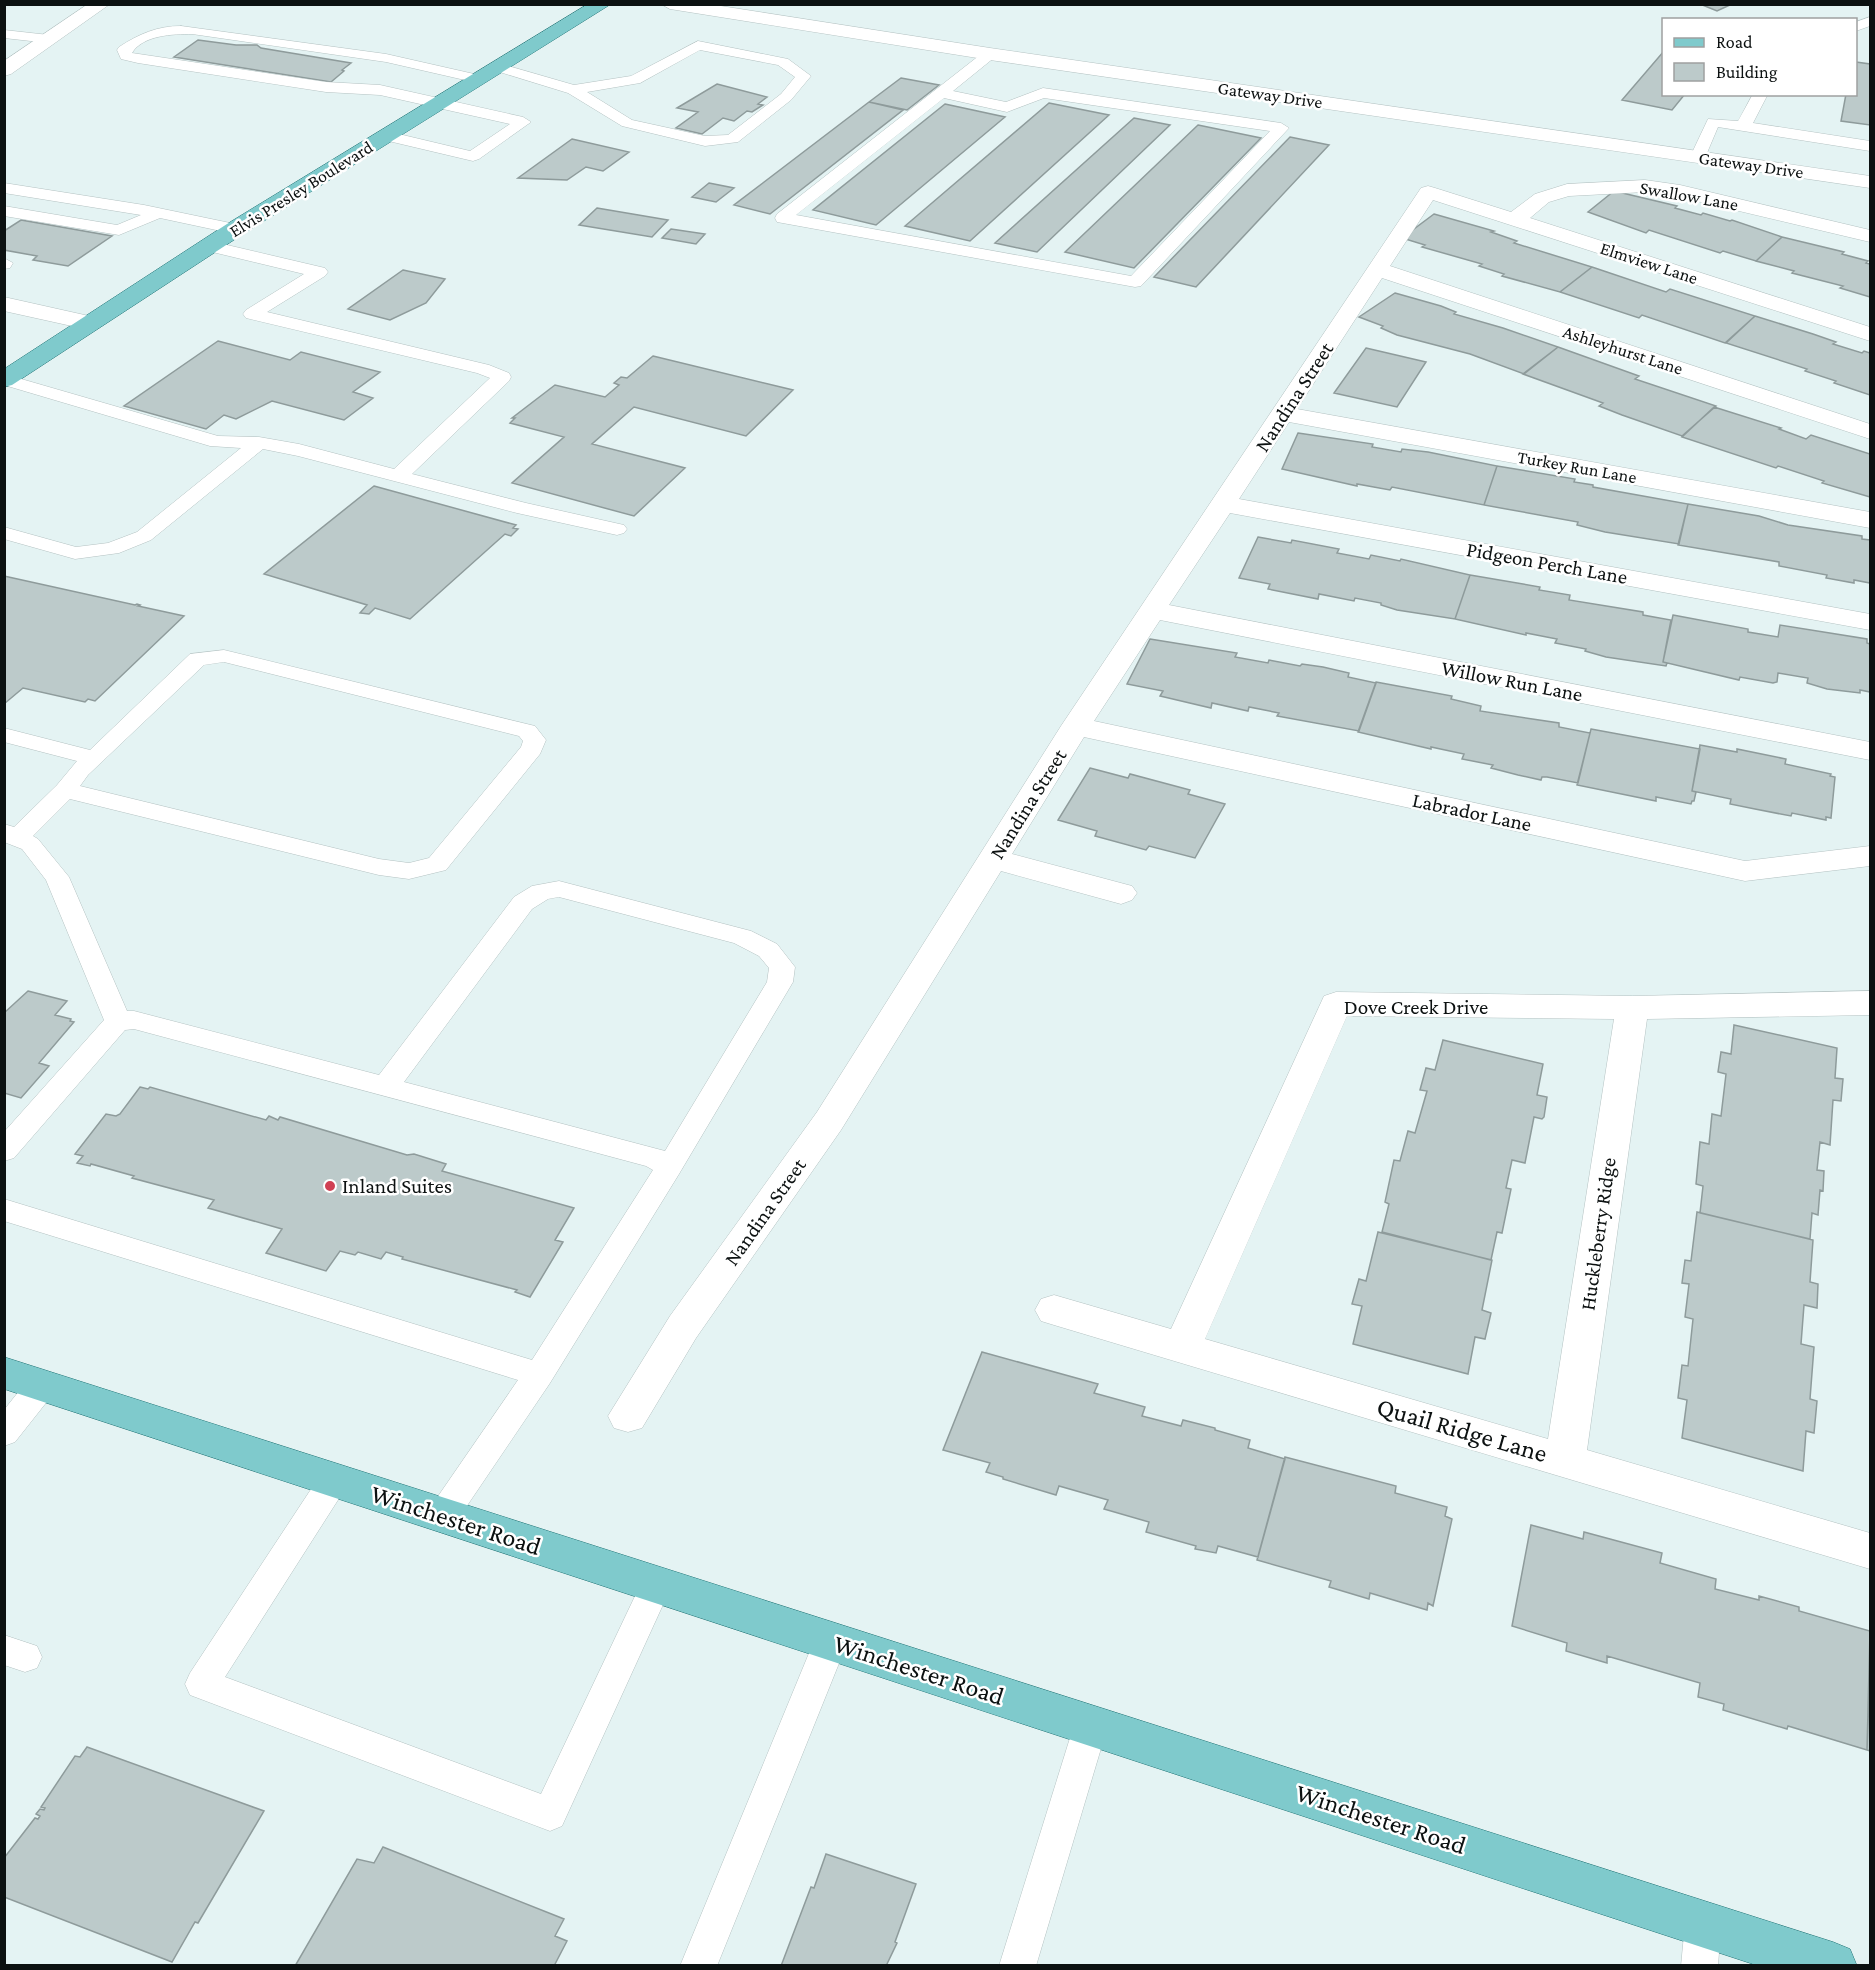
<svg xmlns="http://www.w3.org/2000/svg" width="1875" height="1970" font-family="'Crimson Pro',serif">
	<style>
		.building { fill: #bccaca; stroke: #8e9b9b; stroke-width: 1.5 }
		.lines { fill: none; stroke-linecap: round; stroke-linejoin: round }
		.service-casing { stroke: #b4c2c2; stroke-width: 1 }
		.minor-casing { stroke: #b4c2c2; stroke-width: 1 }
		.primary-casing { stroke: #1f7274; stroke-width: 1 }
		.service { fill: #fff; fill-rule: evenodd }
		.minor { fill: #fff; fill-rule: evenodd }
		.primary { fill: #7fcacc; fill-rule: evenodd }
		.poi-dot { fill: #d04053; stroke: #fff; stroke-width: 2 }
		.labels { text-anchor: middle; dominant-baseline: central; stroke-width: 5; stroke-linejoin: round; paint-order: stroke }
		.far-street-label { font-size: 18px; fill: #0c1111; stroke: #fff }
		.street-label { font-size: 21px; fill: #0c1111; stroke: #fff }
		.poi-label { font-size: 21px; fill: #0c1111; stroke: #fff; text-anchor: start }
		.near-street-label { font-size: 26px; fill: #0c1111; stroke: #fff }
	</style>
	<rect width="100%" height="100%" fill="#e4f3f3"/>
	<!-- building -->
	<path class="building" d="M 1700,4 L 1732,4 L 1717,11 Z
		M 198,40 L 236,45 L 257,45 L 261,48 L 351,63 L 342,70 L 344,71 L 331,82 L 174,57 Z
		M 1664,51 L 1664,94 L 1685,94 L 1672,110 L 1622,100 Z
		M 1856,62 L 1870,64 L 1870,125 L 1841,121 L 1846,94 L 1856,94 Z
		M 901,78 L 939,85 L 907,110 L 869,102 Z
		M 717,84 L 767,97 L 758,104 L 763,105 L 752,112 L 747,111 L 734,121 L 723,118 L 702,134 L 676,128 L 698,112 L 677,108 Z
		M 869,102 L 903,110 L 770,214 L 734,205 Z
		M 1049,103 L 1109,115 L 970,241 L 905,226 Z
		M 945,104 L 1005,117 L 876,225 L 813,210 Z
		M 1134,118 L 1170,125 L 1037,252 L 995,243 Z
		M 1198,125 L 1261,138 L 1134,268 L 1065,252 Z
		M 1290,137 L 1329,145 L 1196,287 L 1154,277 Z
		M 572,139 L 629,152 L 603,171 L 586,167 L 567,180 L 518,178 Z
		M 709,183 L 734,188 L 716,202 L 692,197 Z
		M 1614,191 L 1677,206 L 1675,208 L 1701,215 L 1703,213 L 1730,221 L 1732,220 L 1782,237 L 1756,261 L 1723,251 L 1720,253 L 1649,230 L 1646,233 L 1588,212 Z
		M 597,208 L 668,220 L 652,237 L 579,225 Z
		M 1434,214 L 1494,231 L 1491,232 L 1517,241 L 1514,243 L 1592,267 L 1560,292 L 1502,276 L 1504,274 L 1479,266 L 1482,264 L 1422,247 L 1425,245 L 1402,238 Z
		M 21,220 L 112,236 L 68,266 L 33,260 L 37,256 L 4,250 L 4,231 Z
		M 671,229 L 705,234 L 696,244 L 662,238 Z
		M 1782,237 L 1844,252 L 1842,254 L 1868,261 L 1866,263 L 1870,264 L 1870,297 L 1840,288 L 1843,286 L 1792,273 L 1794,271 L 1756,261 Z
		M 1592,267 L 1666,292 L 1670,289 L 1755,316 L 1725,343 L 1642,315 L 1639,318 L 1560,292 Z
		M 403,270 L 445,279 L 426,303 L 390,320 L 348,309 Z
		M 1395,293 L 1441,306 L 1456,312 L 1454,314 L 1503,328 L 1558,347 L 1524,374 L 1470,354 L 1397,335 L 1381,328 L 1383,326 L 1359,317 Z
		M 1755,316 L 1813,334 L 1836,342 L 1833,344 L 1862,353 L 1864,351 L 1870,353 L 1870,395 L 1834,383 L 1836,381 L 1805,371 L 1807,369 L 1726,343 Z
		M 218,341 L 290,360 L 301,352 L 380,372 L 353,392 L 373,398 L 344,420 L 272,401 L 236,419 L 224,415 L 206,429 L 124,406 Z
		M 1558,347 L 1639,376 L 1635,379 L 1716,406 L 1682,436 L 1622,415 L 1599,406 L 1603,403 L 1523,374 Z
		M 1366,348 L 1426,362 L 1397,407 L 1334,393 Z
		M 653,356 L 793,390 L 746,436 L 634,407 L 592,444 L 685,468 L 634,516 L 512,483 L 564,437 L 510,423 L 515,418 L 512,418 L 555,385 L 605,397 L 619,385 L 614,383 L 621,377 L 627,378 Z
		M 1714,407 L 1781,428 L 1779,429 L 1806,439 L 1811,435 L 1870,454 L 1870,497 L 1822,483 L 1824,481 L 1778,466 L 1776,468 L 1682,437 Z
		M 1298,433 L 1373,444 L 1372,447 L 1401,452 L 1402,449 L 1428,452 L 1497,466 L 1484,505 L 1392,487 L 1390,490 L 1357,484 L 1357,486 L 1282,469 Z
		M 1497,466 L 1575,479 L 1574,482 L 1593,485 L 1593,487 L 1688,504 L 1679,544 L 1605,532 L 1577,525 L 1578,522 L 1484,505 Z
		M 374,486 L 516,525 L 513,528 L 518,529 L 511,536 L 505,534 L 410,619 L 375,608 L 369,614 L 360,613 L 367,605 L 264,574 Z
		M 1688,504 L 1759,516 L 1788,525 L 1862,536 L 1862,539 L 1870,540 L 1870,583 L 1854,580 L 1854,583 L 1826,578 L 1827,575 L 1779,566 L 1779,562 L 1678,545 Z
		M 1258,537 L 1291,543 L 1292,540 L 1339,549 L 1337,553 L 1369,559 L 1371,555 L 1400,561 L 1401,559 L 1470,575 L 1455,619 L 1397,610 L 1381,605 L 1381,603 L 1355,598 L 1354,601 L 1319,594 L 1318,599 L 1268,589 L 1270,584 L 1239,578 Z
		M 1470,575 L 1540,587 L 1539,590 L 1570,595 L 1569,600 L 1643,612 L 1643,615 L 1671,620 L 1663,662 L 1667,663 L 1666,666 L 1606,657 L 1585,651 L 1586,649 L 1555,643 L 1557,639 L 1526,633 L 1526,635 L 1455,619 Z
		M 4,576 L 135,605 L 137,604 L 140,605 L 138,606 L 184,616 L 95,701 L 88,699 L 85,702 L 23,688 L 4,704 Z
		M 1673,615 L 1748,629 L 1748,632 L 1778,637 L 1780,625 L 1867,639 L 1867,643 L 1870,644 L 1870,692 L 1860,690 L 1860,693 L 1827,689 L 1807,683 L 1808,678 L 1778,673 L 1777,682 L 1773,683 L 1740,677 L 1739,680 L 1663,662 Z
		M 1150,639 L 1237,653 L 1235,657 L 1268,663 L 1269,660 L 1300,666 L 1302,664 L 1323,667 L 1349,673 L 1348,677 L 1376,683 L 1359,731 L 1277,716 L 1279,713 L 1249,707 L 1248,711 L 1212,703 L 1211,708 L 1160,696 L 1163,691 L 1127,684 Z
		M 1376,682 L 1452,696 L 1451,699 L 1481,706 L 1480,711 L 1559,723 L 1559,727 L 1590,733 L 1578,783 L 1547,777 L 1542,777 L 1541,780 L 1518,775 L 1491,768 L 1493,765 L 1462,759 L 1464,754 L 1431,747 L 1431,749 L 1358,732 Z
		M 1591,729 L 1700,749 L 1692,791 L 1696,792 L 1694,801 L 1692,801 L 1691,804 L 1656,797 L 1656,801 L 1577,785 Z
		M 1700,745 L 1737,752 L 1737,749 L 1786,759 L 1785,764 L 1831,774 L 1830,776 L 1835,777 L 1831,818 L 1826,817 L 1826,820 L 1792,813 L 1791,816 L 1755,809 L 1730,804 L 1731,799 L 1692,791 Z
		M 1090,768 L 1128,778 L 1130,774 L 1190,790 L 1188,794 L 1225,804 L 1195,858 L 1149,846 L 1146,850 L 1095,836 L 1097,831 L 1058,820 Z
		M 28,991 L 67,1001 L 55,1015 L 71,1019 L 70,1021 L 74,1022 L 39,1063 L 49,1066 L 21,1098 L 4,1093 L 4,1013 Z
		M 1734,1025 L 1837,1048 L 1835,1078 L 1843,1079 L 1841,1101 L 1833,1100 L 1830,1145 L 1820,1142 L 1817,1170 L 1824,1171 L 1823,1191 L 1820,1190 L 1818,1215 L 1812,1213 L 1810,1239 L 1700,1213 L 1703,1186 L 1696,1184 L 1700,1142 L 1709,1144 L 1712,1114 L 1721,1116 L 1726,1074 L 1718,1072 L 1721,1052 L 1731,1054 Z
		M 1443,1040 L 1543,1064 L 1537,1095 L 1547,1097 L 1544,1117 L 1542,1119 L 1534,1117 L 1525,1163 L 1512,1160 L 1506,1188 L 1511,1189 L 1502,1233 L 1497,1232 L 1491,1260 L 1382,1232 L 1389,1204 L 1385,1202 L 1394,1160 L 1400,1161 L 1408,1131 L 1415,1133 L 1427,1091 L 1420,1090 L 1426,1068 L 1435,1070 Z
		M 140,1087 L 148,1089 L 150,1087 L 266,1120 L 269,1116 L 278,1120 L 280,1117 L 407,1155 L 414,1154 L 446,1164 L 442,1171 L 574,1208 L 555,1240 L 563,1242 L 530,1297 L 515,1292 L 517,1290 L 402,1259 L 403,1257 L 386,1252 L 381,1259 L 358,1252 L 355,1255 L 340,1251 L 326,1271 L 266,1253 L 282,1229 L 208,1208 L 214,1200 L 132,1178 L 134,1176 L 91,1164 L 90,1166 L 77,1163 L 83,1156 L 75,1154 L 106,1114 L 116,1116 L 120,1114 Z
		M 1697,1212 L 1813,1240 L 1810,1282 L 1818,1284 L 1817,1308 L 1804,1305 L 1801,1344 L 1814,1347 L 1810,1399 L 1817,1401 L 1814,1433 L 1806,1431 L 1803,1471 L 1682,1438 L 1687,1400 L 1678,1398 L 1682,1365 L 1688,1366 L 1693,1319 L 1685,1317 L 1689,1284 L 1682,1283 L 1685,1260 L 1691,1261 Z
		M 1378,1232 L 1492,1260 L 1482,1310 L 1491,1313 L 1485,1339 L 1475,1337 L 1468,1374 L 1353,1344 L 1362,1306 L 1352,1304 L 1359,1279 L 1366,1281 Z
		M 982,1352 L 1098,1384 L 1094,1393 L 1145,1407 L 1142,1416 L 1181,1426 L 1183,1420 L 1215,1428 L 1215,1430 L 1250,1440 L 1248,1448 L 1285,1459 L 1258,1557 L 1218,1546 L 1216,1553 L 1195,1549 L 1196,1546 L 1146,1532 L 1149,1522 L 1104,1509 L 1108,1500 L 1059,1486 L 1056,1495 L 1003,1479 L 1003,1477 L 986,1472 L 990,1463 L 943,1450 Z
		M 1285,1457 L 1396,1486 L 1395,1493 L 1447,1507 L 1445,1516 L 1452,1519 L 1433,1606 L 1428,1603 L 1427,1610 L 1370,1593 L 1369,1599 L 1329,1587 L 1331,1581 L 1257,1560 Z
		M 1531,1525 L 1583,1539 L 1584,1532 L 1662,1553 L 1660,1563 L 1716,1579 L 1715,1589 L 1759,1600 L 1759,1596 L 1799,1607 L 1799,1611 L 1870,1631 L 1867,1750 L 1788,1726 L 1787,1729 L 1723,1710 L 1724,1704 L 1698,1697 L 1700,1683 L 1607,1656 L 1607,1663 L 1566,1651 L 1567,1643 L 1512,1626 Z
		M 1870,1669 L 1870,1751 L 1867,1750 Z
		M 87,1747 L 264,1811 L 198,1923 L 195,1922 L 172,1962 L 4,1897 L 4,1858 L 35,1818 L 38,1819 L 40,1816 L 36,1814 L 40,1809 L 44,1810 L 45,1808 L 41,1807 L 75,1756 L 80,1757 Z
		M 383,1847 L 564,1919 L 555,1936 L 567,1941 L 554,1966 L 295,1966 L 357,1859 L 374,1863 Z
		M 826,1854 L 916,1884 L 895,1942 L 897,1943 L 886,1966 L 781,1966 L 811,1887 L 814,1888 Z"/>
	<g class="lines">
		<!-- service casing -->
		<g class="service-casing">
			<path id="service" d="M 1870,17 L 1870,26 L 1856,31 L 1856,22 Z
				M 181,26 L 386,54 L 483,76 L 485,79 L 478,83 L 386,62 L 192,34 C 173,34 143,35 132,53 L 326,82 L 380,85 L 523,117 L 531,122 L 479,159 L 473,161 L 380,139 L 378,136 L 386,131 L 470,151 L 510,124 L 380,95 L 326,92 L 138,63 L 121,59 L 117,50 L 119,47 C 139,34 157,26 181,26 Z
				M 4,30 L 49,35 L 56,39 L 49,43 L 4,38 Z
				M 698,41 L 788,59 L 811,76 L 791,100 L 738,142 L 705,146 L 622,126 L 568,93 L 493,70 L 491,67 L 498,63 L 574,85 L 631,76 ZM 700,50 L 778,65 L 795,77 L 781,94 L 728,135 L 705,136 L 632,120 L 587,92 L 640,83 Z
				M 990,50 L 997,54 L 995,57 L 953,91 L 1006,102 L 1043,88 L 1281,123 L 1289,128 L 1141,286 L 1135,287 L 777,222 L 775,218 L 777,214 L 985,51 ZM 944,98 L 1007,112 L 1044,98 L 1270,131 L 1131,276 L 796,215 Z
				M 1753,94 L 1768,94 L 1753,123 L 1870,141 L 1870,151 L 1718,127 L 1704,160 L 1692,160 L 1690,157 L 1708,119 L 1738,121 Z
				M 4,183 L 144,205 L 235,224 L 243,229 L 235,234 L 160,218 L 119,235 L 4,216 L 4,206 L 117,225 L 141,215 L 4,193 Z
				M 210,241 L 325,268 L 328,272 L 325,276 L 267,312 L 489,365 L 509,373 L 511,377 L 509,381 L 412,474 L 526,503 L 624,525 L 627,529 L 624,533 L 617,535 L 517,513 L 298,456 L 263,449 L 151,540 L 119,553 L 75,559 L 4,539 L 4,527 L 76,547 L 108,543 L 137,532 L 241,448 L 210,446 L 4,385 L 4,374 L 218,436 L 259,437 L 299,444 L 394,469 L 490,378 L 477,373 L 246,318 L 243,314 L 246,310 L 304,274 L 204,250 L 202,246 L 204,242 Z
				M 4,258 L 13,263 L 10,268 L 4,269 Z
				M 224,650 L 535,726 L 546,740 L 540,754 L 446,870 L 409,879 L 379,875 L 70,799 L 33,836 L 38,839 L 69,877 L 127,1011 L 134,1011 L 379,1075 L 514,897 L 532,886 L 559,881 L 751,931 L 777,944 L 795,967 L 793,982 L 679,1174 L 550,1383 L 454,1525 L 443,1529 L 432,1525 L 427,1515 L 432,1505 L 518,1380 L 4,1221 L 4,1199 L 532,1360 L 653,1170 L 646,1166 L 134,1029 L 125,1030 L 14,1158 L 4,1161 L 4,1132 L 104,1020 L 46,880 L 22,849 L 4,842 L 4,824 L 14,827 L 57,785 L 77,761 L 4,742 L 4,728 L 90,750 L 190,654 ZM 224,662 L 519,736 L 523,741 L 521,747 L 429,858 L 409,863 L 379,859 L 80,786 L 88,775 L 204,665 ZM 559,897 L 734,943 L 759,956 L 769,968 L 767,982 L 665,1151 L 404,1082 L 532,909 L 548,899 Z
				M 42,1373 L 53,1376 L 57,1385 L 53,1394 L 15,1442 L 4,1446 L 4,1410 L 31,1376 Z
				M 334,1467 L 345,1471 L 350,1480 L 345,1489 L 225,1677 L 541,1794 L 645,1575 L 656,1571 L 667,1575 L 672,1585 L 562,1826 L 550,1831 L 190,1695 L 185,1684 L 190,1673 L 323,1471 Z
				M 831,1626 L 843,1630 L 848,1641 L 717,1966 L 680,1966 L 814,1641 L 819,1630 Z
				M 4,1635 L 37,1646 L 42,1657 L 37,1668 L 25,1672 L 4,1665 Z
				M 1091,1709 L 1103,1714 L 1108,1725 L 1036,1966 L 999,1966 L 1074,1725 L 1079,1714 Z
				M 1703,1906 L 1716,1911 L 1721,1924 L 1718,1966 L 1681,1966 L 1685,1924 L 1690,1911 Z"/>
		</g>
		<!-- minor casing -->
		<g class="minor-casing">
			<path id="minor" d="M 88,4 L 110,4 L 11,74 L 4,76 L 4,61 Z
				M 661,4 L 708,4 L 990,48 L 1870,176 L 1870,188 L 990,60 L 670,9 Z
				M 1645,180 L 1680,185 L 1870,230 L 1870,242 L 1680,197 L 1645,192 L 1569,196 L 1549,202 L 1530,218 L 1870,327 L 1870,341 L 1433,200 L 1390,266 L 1870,424 L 1870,439 L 1382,278 L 1297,409 L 1870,512 L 1870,528 L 1289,422 L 1239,499 L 1870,614 L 1870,630 L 1230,513 L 1169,605 L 1870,742 L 1870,760 L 1160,620 L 1094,721 L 1745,861 L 1870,846 L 1870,866 L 1745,881 L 1084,737 L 1012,854 L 1132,886 L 1137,893 L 1132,900 L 1121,904 L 1001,871 L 841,1130 L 696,1338 L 642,1428 L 628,1432 L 614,1428 L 608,1416 L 670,1316 L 817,1112 L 1061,726 L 1421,188 L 1428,186 L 1435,188 L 1511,212 L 1535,194 L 1567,184 Z
				M 4,297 L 98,318 L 101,323 L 98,328 L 90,330 L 4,311 Z
				M 1870,991 L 1870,1015 L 1647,1019 L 1587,1450 L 1870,1533 L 1870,1569 L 1054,1325 L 1041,1321 L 1035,1310 L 1041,1299 L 1054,1295 L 1171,1329 L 1324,996 L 1336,992 L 1632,996 ZM 1347,1016 L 1614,1019 L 1548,1439 L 1205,1339 Z"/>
		</g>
		<!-- primary casing -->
		<g class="primary-casing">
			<path id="primary" d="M 588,4 L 611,4 L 243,234 L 12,385 L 4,387 L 4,369 L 227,224 Z
				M 4,1357 L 1833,1942 L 1850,1949 L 1857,1966 L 1759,1966 L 4,1389 Z"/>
		</g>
		<!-- service -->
		<use href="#service" class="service"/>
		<!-- minor -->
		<use href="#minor" class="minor"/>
		<!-- primary -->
		<use href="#primary" class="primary"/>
	</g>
	<!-- markers -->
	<circle class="poi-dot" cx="330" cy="1186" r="6"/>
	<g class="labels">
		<!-- far-street labels -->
		<g class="far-street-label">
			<text transform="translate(1270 95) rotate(8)">Gateway Drive</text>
			<text transform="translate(1751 165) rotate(8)">Gateway Drive</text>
			<text transform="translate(301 189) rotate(-32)">Elvis Presley Boulevard</text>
			<text transform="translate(1689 196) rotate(10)">Swallow Lane</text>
			<text transform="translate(1649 263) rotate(18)">Elmview Lane</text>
			<text transform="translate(1623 350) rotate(18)">Ashleyhurst Lane</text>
			<text transform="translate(1577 467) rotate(10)">Turkey Run Lane</text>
		</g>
		<!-- street labels -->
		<g class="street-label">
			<text transform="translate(1294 397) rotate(-57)">Nandina Street</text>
			<text transform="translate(1547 563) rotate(10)">Pidgeon Perch Lane</text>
			<text transform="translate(1512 681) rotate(11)">Willow Run Lane</text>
			<text transform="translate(1028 804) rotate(-58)">Nandina Street</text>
			<text transform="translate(1472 812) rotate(12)">Labrador Lane</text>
			<text x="1416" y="1007">Dove Creek Drive</text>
			<text transform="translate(765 1212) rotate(-55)">Nandina Street</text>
			<text transform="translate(1598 1234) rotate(-82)">Huckleberry Ridge</text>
		</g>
		<!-- poi labels -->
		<g class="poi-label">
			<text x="342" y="1186">Inland Suites</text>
		</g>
		<!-- near-street labels -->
		<g class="near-street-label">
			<text transform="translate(1462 1430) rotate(16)">Quail Ridge Lane</text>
			<text transform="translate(456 1520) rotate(18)">Winchester Road</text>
			<text transform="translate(919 1670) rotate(18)">Winchester Road</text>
			<text transform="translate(1381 1819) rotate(18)">Winchester Road</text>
		</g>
	</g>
	<!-- border -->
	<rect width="1875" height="1970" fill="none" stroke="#0c1111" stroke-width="12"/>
	<!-- legend -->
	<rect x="1662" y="18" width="195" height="78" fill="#ffffff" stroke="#9ea0a0" stroke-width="1.5"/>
	<rect x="1674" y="38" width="30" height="9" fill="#7fcacc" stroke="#9ea0a0" stroke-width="1.5"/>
	<text x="1716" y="48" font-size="18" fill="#0c1111">Road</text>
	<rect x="1674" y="63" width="30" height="18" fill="#bccaca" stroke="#9ea0a0" stroke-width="1.5"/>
	<text x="1716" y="78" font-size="18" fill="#0c1111">Building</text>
</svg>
